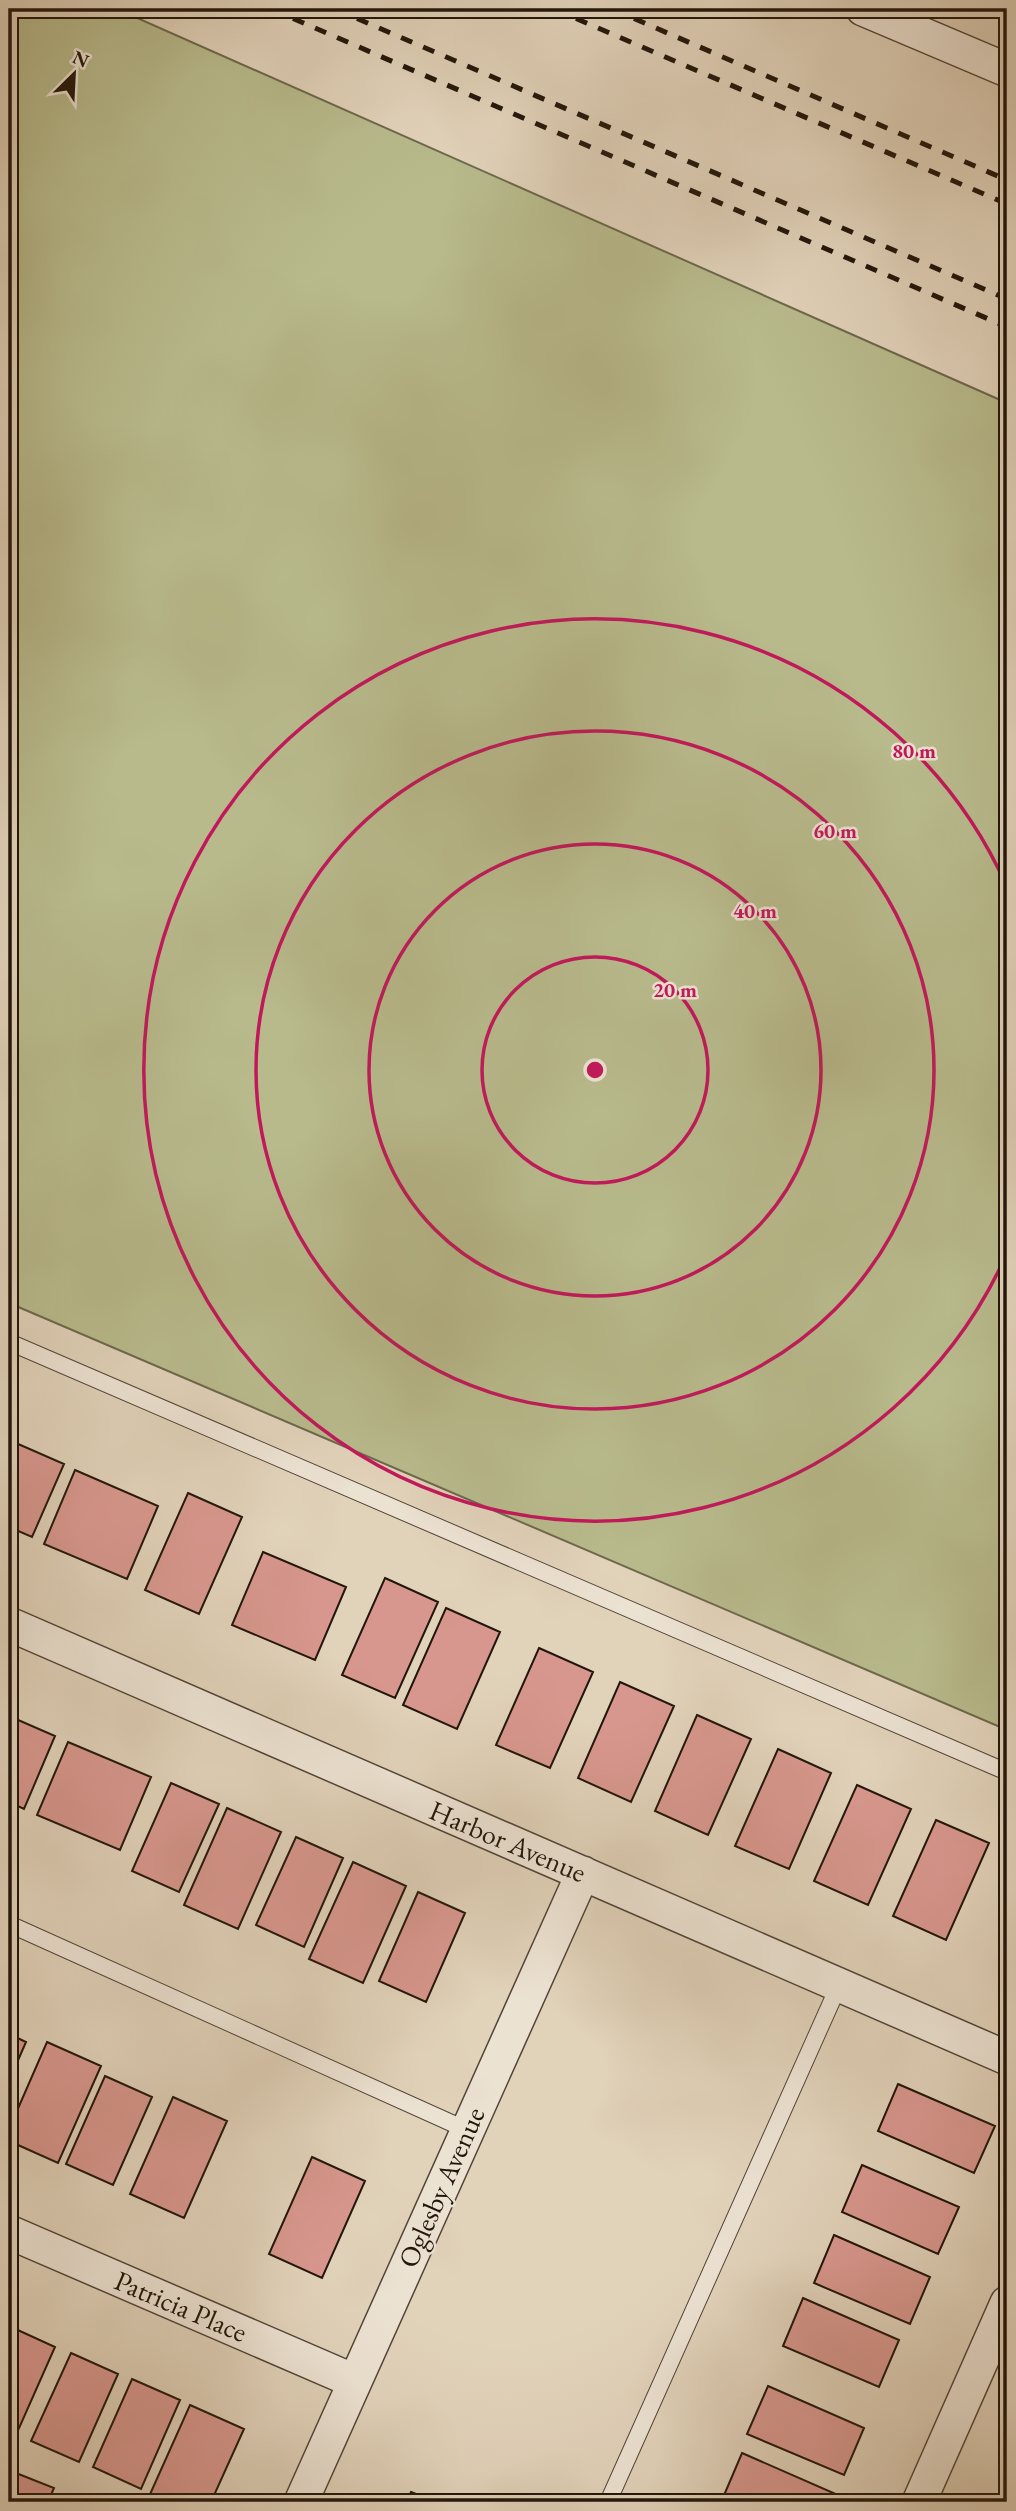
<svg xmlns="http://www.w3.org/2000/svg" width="1016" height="2511" font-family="'EB Garamond',serif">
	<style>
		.green { fill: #b8ba8c; stroke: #6d684c; stroke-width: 2 }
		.building { fill: #d8978e; stroke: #22160b; stroke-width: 2 }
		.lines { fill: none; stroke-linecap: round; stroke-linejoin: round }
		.lane-casing { stroke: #524537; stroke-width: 18 }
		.street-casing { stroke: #524537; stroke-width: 36 }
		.lane { stroke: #ece2d2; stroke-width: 16 }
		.street { stroke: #ece2d2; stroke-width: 33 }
		.rail { stroke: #22160b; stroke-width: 5; stroke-dasharray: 12 12; stroke-linecap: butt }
		.ring { fill: none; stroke: #c2185b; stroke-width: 3.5 }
		.labels { text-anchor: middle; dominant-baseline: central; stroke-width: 5; stroke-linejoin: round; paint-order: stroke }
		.street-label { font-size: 28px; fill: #22160b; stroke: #ece2d2 }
		.centre { fill: #c2185b; stroke: #ece2d2; stroke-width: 3.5 }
		.ring-label { font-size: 21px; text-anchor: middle; font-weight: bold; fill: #c2185b; stroke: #ece2d2; stroke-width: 5; stroke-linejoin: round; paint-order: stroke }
	</style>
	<rect width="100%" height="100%" fill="#e1d2ba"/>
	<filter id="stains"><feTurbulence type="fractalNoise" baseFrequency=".00286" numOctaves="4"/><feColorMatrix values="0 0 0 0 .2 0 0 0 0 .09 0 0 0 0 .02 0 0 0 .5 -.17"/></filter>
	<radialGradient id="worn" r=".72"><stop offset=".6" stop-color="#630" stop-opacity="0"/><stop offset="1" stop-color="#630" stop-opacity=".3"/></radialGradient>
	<!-- green -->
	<path class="green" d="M 9,9 L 117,9 L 1007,403 L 1007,1730 L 9,1303 Z"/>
	<!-- building -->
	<path class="building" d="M 9,1440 L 64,1464 L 32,1537 L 9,1527 Z
		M 75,1470 L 158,1506 L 127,1579 L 44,1544 Z
		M 188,1493 L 242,1517 L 199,1614 L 145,1590 Z
		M 263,1552 L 346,1587 L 315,1660 L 232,1625 Z
		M 385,1578 L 438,1602 L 395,1698 L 342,1675 Z
		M 446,1608 L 500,1632 L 457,1729 L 403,1705 Z
		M 539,1648 L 593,1672 L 550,1768 L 496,1745 Z
		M 620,1682 L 674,1706 L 631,1802 L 578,1778 Z
		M 697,1715 L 751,1739 L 708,1835 L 655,1811 Z
		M 9,1716 L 55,1736 L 24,1809 L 9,1802 Z
		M 68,1742 L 151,1777 L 120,1850 L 37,1815 Z
		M 778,1749 L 831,1773 L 789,1869 L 735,1846 Z
		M 171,1783 L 219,1804 L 179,1892 L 132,1871 Z
		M 857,1785 L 911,1809 L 868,1905 L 814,1881 Z
		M 227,1808 L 281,1832 L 238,1929 L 184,1905 Z
		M 936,1820 L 989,1843 L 946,1940 L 893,1916 Z
		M 296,1837 L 343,1858 L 304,1947 L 256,1925 Z
		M 353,1862 L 406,1886 L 363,1983 L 309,1959 Z
		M 418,1892 L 465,1913 L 426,2002 L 379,1981 Z
		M 9,2034 L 26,2042 L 9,2081 Z
		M 47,2042 L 101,2066 L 58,2163 L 9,2141 L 9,2129 Z
		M 105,2076 L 152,2097 L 113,2185 L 66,2164 Z
		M 898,2084 L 995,2126 L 974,2173 L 878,2131 Z
		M 173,2097 L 227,2121 L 184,2218 L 130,2194 Z
		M 312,2157 L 365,2181 L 322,2278 L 269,2254 Z
		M 862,2165 L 959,2207 L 938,2254 L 842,2212 Z
		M 834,2235 L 930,2277 L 910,2324 L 814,2283 Z
		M 803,2298 L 899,2340 L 879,2387 L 783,2346 Z
		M 9,2326 L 55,2347 L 16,2435 L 9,2432 Z
		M 71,2353 L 118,2374 L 79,2462 L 31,2441 Z
		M 132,2379 L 180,2400 L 141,2489 L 93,2467 Z
		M 768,2386 L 864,2428 L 844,2475 L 747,2434 Z
		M 190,2405 L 244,2429 L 211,2502 L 150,2502 L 147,2501 Z
		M 742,2453 L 838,2495 L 835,2502 L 728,2502 L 722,2500 Z
		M 16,2473 L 54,2488 L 48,2502 L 9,2502 L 9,2489 Z
		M 411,2492 L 436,2502 L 407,2502 Z"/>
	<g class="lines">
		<!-- lane casing -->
		<g class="lane-casing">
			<path id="lane" d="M 9,1342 L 1007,1772
				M 9,1924 L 467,2130
				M 608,2502 L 839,1985"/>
		</g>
		<!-- street casing -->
		<g class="street-casing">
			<path id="street" d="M 863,9 L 1007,70
				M 9,1624 L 1007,2058
				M 9,2232 L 354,2381
				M 301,2502 L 583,1873
				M 919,2502 L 1007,2303"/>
		</g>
		<!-- lane -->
		<use href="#lane" class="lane"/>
		<!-- street -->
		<use href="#street" class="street"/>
		<!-- rail -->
		<path class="rail" d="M 271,9 L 1007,327
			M 335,9 L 1007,299
			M 554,9 L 1007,204
			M 612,9 L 1007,180"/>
	</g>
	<!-- distance rings -->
	<g class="ring">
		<circle cx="595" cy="1070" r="113"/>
		<circle cx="595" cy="1070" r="226"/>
		<circle cx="595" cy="1070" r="339"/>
		<path d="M1007 1253A451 451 0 1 1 1007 887"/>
	</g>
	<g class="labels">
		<!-- street labels -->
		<g class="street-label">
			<text transform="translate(508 1841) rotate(23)">Harbor Avenue</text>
			<text transform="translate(441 2187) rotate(-66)">Oglesby Avenue</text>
			<text transform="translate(181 2306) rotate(23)">Patricia Place</text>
		</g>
	</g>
	<circle cx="595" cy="1070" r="10" class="centre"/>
	<g class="ring-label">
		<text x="914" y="758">80 m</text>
		<text x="835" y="838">60 m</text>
		<text x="755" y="918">40 m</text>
		<text x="675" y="997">20 m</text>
	</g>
	<!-- margin -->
	<rect width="1016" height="2511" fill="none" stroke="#e1d2ba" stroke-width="35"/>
	<rect x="10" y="10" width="995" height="2490" fill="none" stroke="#22160b" stroke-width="3.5"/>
	<rect x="18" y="18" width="981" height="2476" fill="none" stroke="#22160b" stroke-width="2"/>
	<!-- north arrow -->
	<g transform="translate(74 74) rotate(24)" stroke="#ece2d2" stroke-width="5" paint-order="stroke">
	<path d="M0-5L12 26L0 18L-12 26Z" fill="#22160b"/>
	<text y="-10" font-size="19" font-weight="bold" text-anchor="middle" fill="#22160b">N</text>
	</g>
	<rect width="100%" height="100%" filter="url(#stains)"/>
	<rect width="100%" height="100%" fill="url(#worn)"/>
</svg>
